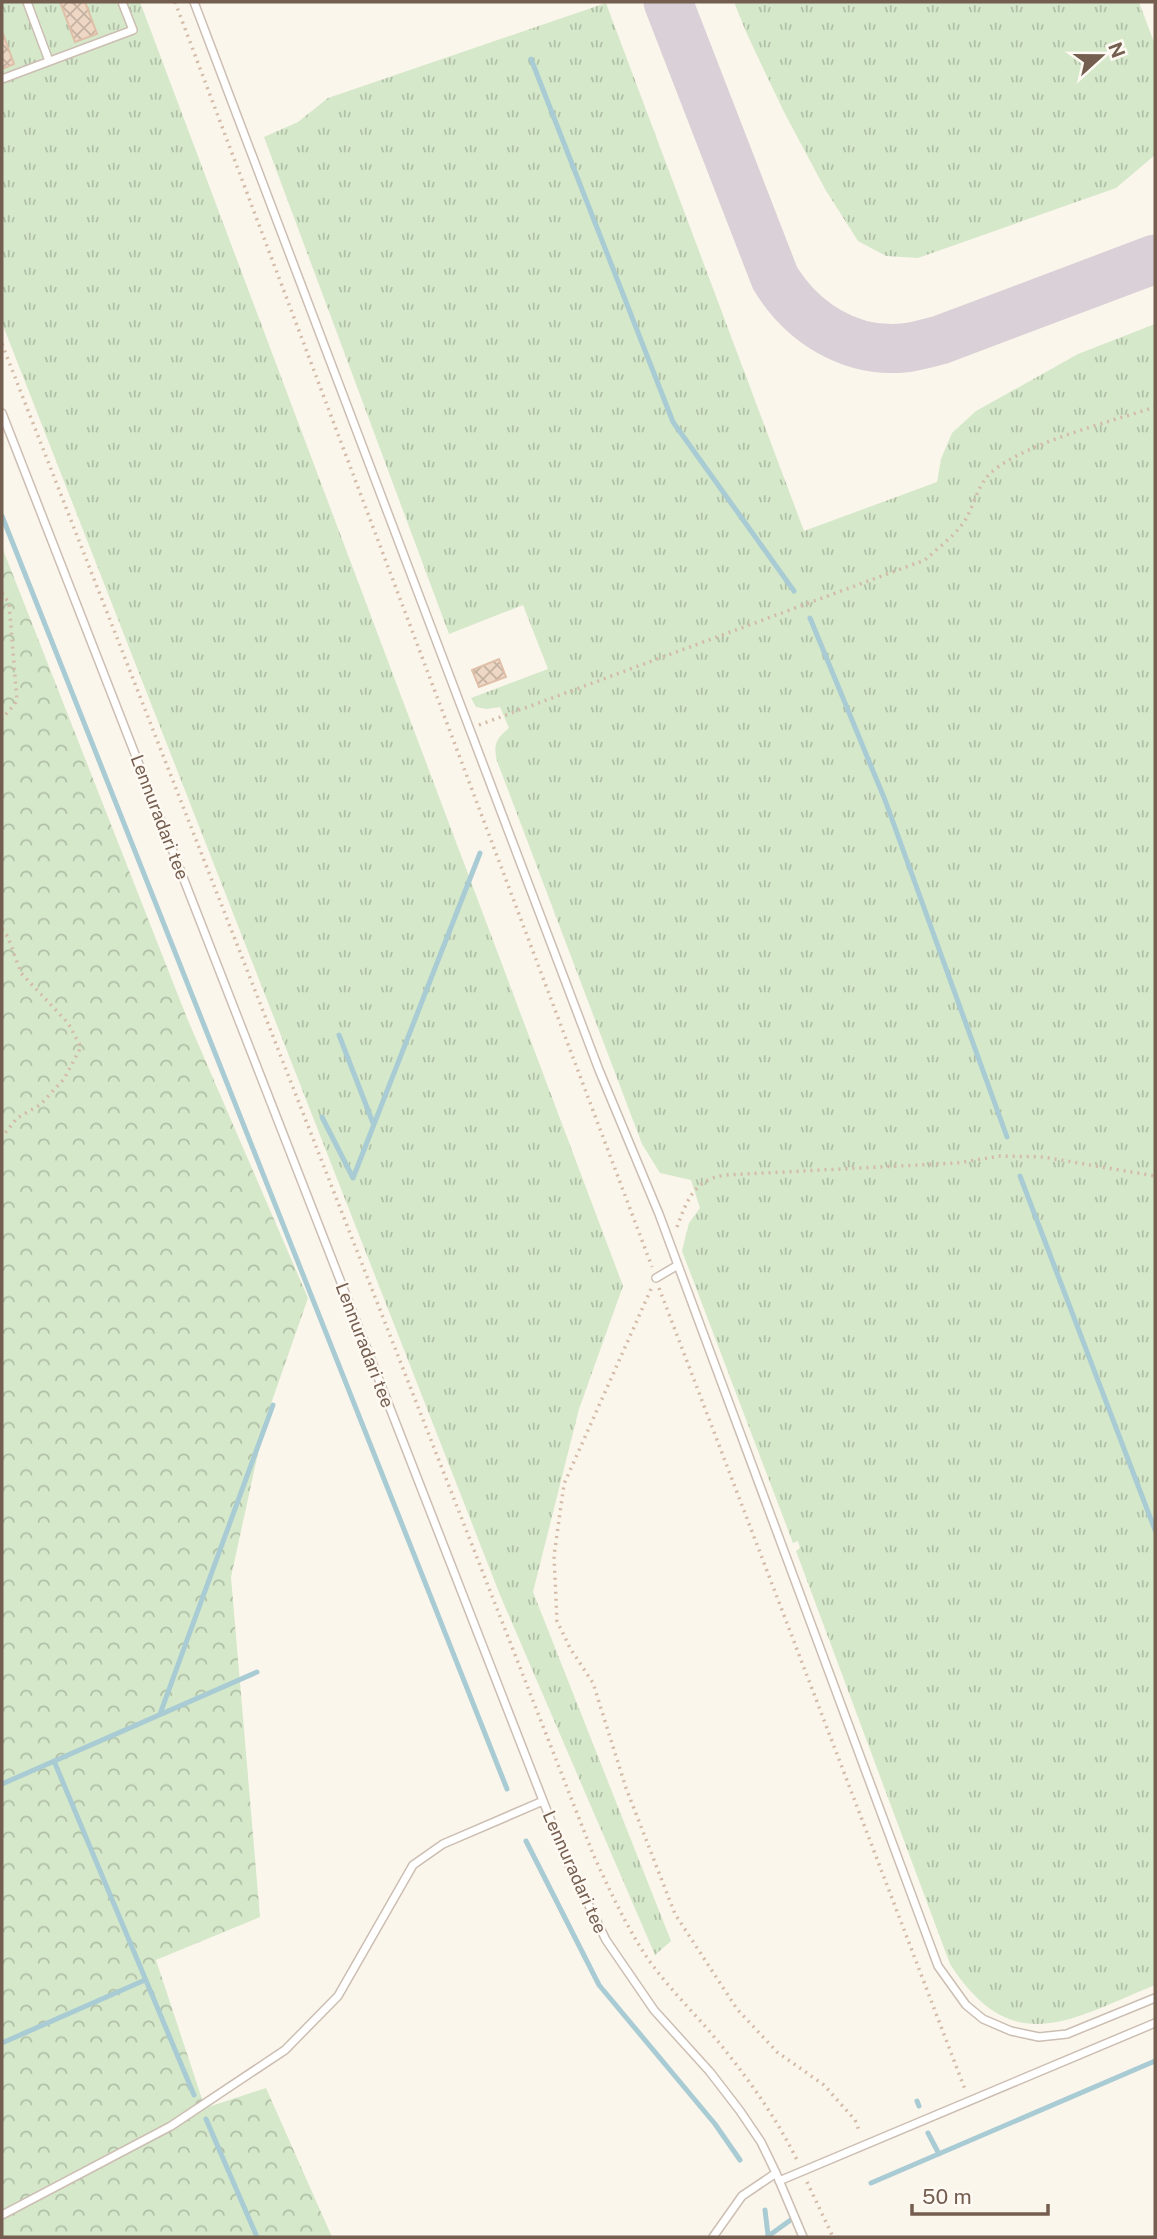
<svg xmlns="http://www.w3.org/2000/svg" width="1157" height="2239" font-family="'Public Sans',sans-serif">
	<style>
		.grass { fill: url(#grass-tufts) }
		.forest { fill: url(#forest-crowns) }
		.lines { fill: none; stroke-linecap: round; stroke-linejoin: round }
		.stream { stroke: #a8cbd4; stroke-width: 5 }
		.taxiway { stroke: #dad0d8; stroke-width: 49 }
		.building { fill: url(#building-cross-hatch); stroke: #dfbfa7; stroke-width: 2 }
		.lane-casing { stroke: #ccbeb2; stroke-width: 10 }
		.path { stroke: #d3bba8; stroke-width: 3.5; stroke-dasharray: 2 5; stroke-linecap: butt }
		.lane { stroke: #fff; stroke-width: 7 }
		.labels { text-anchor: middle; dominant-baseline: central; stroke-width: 5; stroke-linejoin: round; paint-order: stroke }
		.street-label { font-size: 18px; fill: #745e50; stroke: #fef9f2 }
	</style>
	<defs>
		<pattern id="grass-tufts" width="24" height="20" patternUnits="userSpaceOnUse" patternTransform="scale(1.75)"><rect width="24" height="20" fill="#d5e8ca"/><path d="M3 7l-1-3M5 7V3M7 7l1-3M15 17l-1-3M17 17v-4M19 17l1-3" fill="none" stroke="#b1bfa6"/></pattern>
		<pattern id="forest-crowns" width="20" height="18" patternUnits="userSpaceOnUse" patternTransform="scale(1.75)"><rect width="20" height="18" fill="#d5e8ca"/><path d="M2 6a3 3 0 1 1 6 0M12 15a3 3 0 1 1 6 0" fill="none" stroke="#b1bfa6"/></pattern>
		<pattern id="building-cross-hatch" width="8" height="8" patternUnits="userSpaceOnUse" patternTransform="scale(1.75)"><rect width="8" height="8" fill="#eed7c5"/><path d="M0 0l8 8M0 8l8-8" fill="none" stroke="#c5b2a2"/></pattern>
	</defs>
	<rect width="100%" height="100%" fill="#fbf6eb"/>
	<!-- grass -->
	<path class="grass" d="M 2,2 L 140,2 L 623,1286 L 579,1409 L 533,1592 L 671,1941 L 655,1955 L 500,1595 L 2,323 Z
		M 734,2 L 1139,2 L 1155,45 L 1155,155 L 1116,188 L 918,258 L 886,256 L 858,241 L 825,189 L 784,112 L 746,32 Z
		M 606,3 L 804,531 L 937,482 L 941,459 L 952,433 L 976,411 L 1078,354 L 1155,324 L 1155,1985 C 1070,2020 1012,2060 950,1964 L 796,1551 L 800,1548 L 798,1541 L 793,1543 L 682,1251 L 689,1223 L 700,1208 L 691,1180 L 660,1173 L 642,1144 L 497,761 C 493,744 496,739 509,728 L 500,707 L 487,709 L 476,707 L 471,698 L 548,669 L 523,605 L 449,634 L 264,137 L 298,122 L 328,98 Z"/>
	<!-- forest -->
	<path class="forest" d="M 2,547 L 187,1018 L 308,1298 L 265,1421 L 231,1577 L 260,1917 L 156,1960 L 205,2108 L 266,2088 L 332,2237 L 2,2237 Z"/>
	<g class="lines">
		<!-- stream -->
		<path class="stream" d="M 531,59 L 673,422 L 794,591
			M 2,516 L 507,1789
			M 810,618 L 885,800 L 1007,1137
			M 339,1035 L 373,1123
			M 322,1117 L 353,1178 L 480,853
			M 1020,1176 L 1155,1530
			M 160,1714 L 273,1405
			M 54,1761 L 194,2095
			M 2,1784 L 257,1672
			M 526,1841 L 599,1985 L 715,2124 L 740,2160
			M 2,2043 L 145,1980
			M 917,2101 L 919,2106
			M 206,2119 L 257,2237
			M 928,2133 L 939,2154
			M 871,2183 L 1155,2061
			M 765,2210 L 768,2235
			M 767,2237 L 792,2219"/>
		<!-- taxiway -->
		<path class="taxiway" d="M 668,2 L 775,278 C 802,322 849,353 903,348 C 915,347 928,343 940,340 L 1155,259"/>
	</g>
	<!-- building -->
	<path class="building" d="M 60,2 L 85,2 L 97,34 L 75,42 Z
		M 2,31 L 14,64 L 2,69 Z
		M 499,659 L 506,677 L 479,687 L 472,670 Z"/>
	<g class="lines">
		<!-- lane casing -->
		<g class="lane-casing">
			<path id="lane" d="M 27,2 L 49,61
				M 194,2 L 599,1070 L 659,1214 L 938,1966 L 966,2005 L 983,2019 L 1011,2031 L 1039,2037 L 1067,2034 L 1155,1998
				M 2,79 L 133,30 L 122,2
				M 2,413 L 565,1857 L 606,1940 L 654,2010 L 710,2072 L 740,2111 L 761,2142 L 776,2173 L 803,2237
				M 656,1278 L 678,1265
				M 779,2181 L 1155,2023
				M 2,2215 L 171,2126 L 285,2050 L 338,1996 L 413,1865 L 443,1844 L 543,1801
				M 713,2237 L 742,2196 L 776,2173"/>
		</g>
		<!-- path -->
		<path class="path" d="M 175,2 L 652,1267
			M 2,344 L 593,1854 C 610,1891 626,1926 648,1959 C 672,1993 703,2021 728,2054 C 755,2088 779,2123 798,2162
			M 2,593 L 9,603 L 17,701 L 2,719
			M 479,725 L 925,560 C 938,548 954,536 964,522 C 973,508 976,491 986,478 C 1012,446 1113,421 1155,407
			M 2,929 L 8,937 L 21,973 L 68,1023 L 81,1047 L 64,1079 L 40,1105 L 17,1118 L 2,1137
			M 677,1227 C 687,1200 694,1180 725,1175 L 957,1163 L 1000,1156 L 1043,1157 L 1155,1176
			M 659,1288 L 966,2092
			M 651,1289 L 564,1484 L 554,1556 L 557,1621 L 570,1648 L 593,1683 L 626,1788 L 675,1914 L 737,2009 L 777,2052 L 824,2085 L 855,2120 L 860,2133
			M 807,2182 L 833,2237"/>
		<!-- lane -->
		<use href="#lane" class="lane"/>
	</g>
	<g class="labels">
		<!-- street labels -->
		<g class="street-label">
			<text transform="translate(160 817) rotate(69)">Lennuradari tee</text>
			<text transform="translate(365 1345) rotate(69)">Lennuradari tee</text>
			<text transform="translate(575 1872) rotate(66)">Lennuradari tee</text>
		</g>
	</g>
	<!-- border -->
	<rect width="1157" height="2239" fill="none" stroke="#745e50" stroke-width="7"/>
	<!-- north arrow -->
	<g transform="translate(1101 56) rotate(69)" stroke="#fef9f2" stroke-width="5" paint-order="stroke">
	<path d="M0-5L12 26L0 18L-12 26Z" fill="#745e50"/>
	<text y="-10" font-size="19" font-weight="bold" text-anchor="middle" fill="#745e50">N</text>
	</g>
	<!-- scale -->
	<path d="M912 2204v10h136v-10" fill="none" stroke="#745e50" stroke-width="3.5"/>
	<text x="922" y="2204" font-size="21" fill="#745e50" stroke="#fef9f2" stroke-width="5" paint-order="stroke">50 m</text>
</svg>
